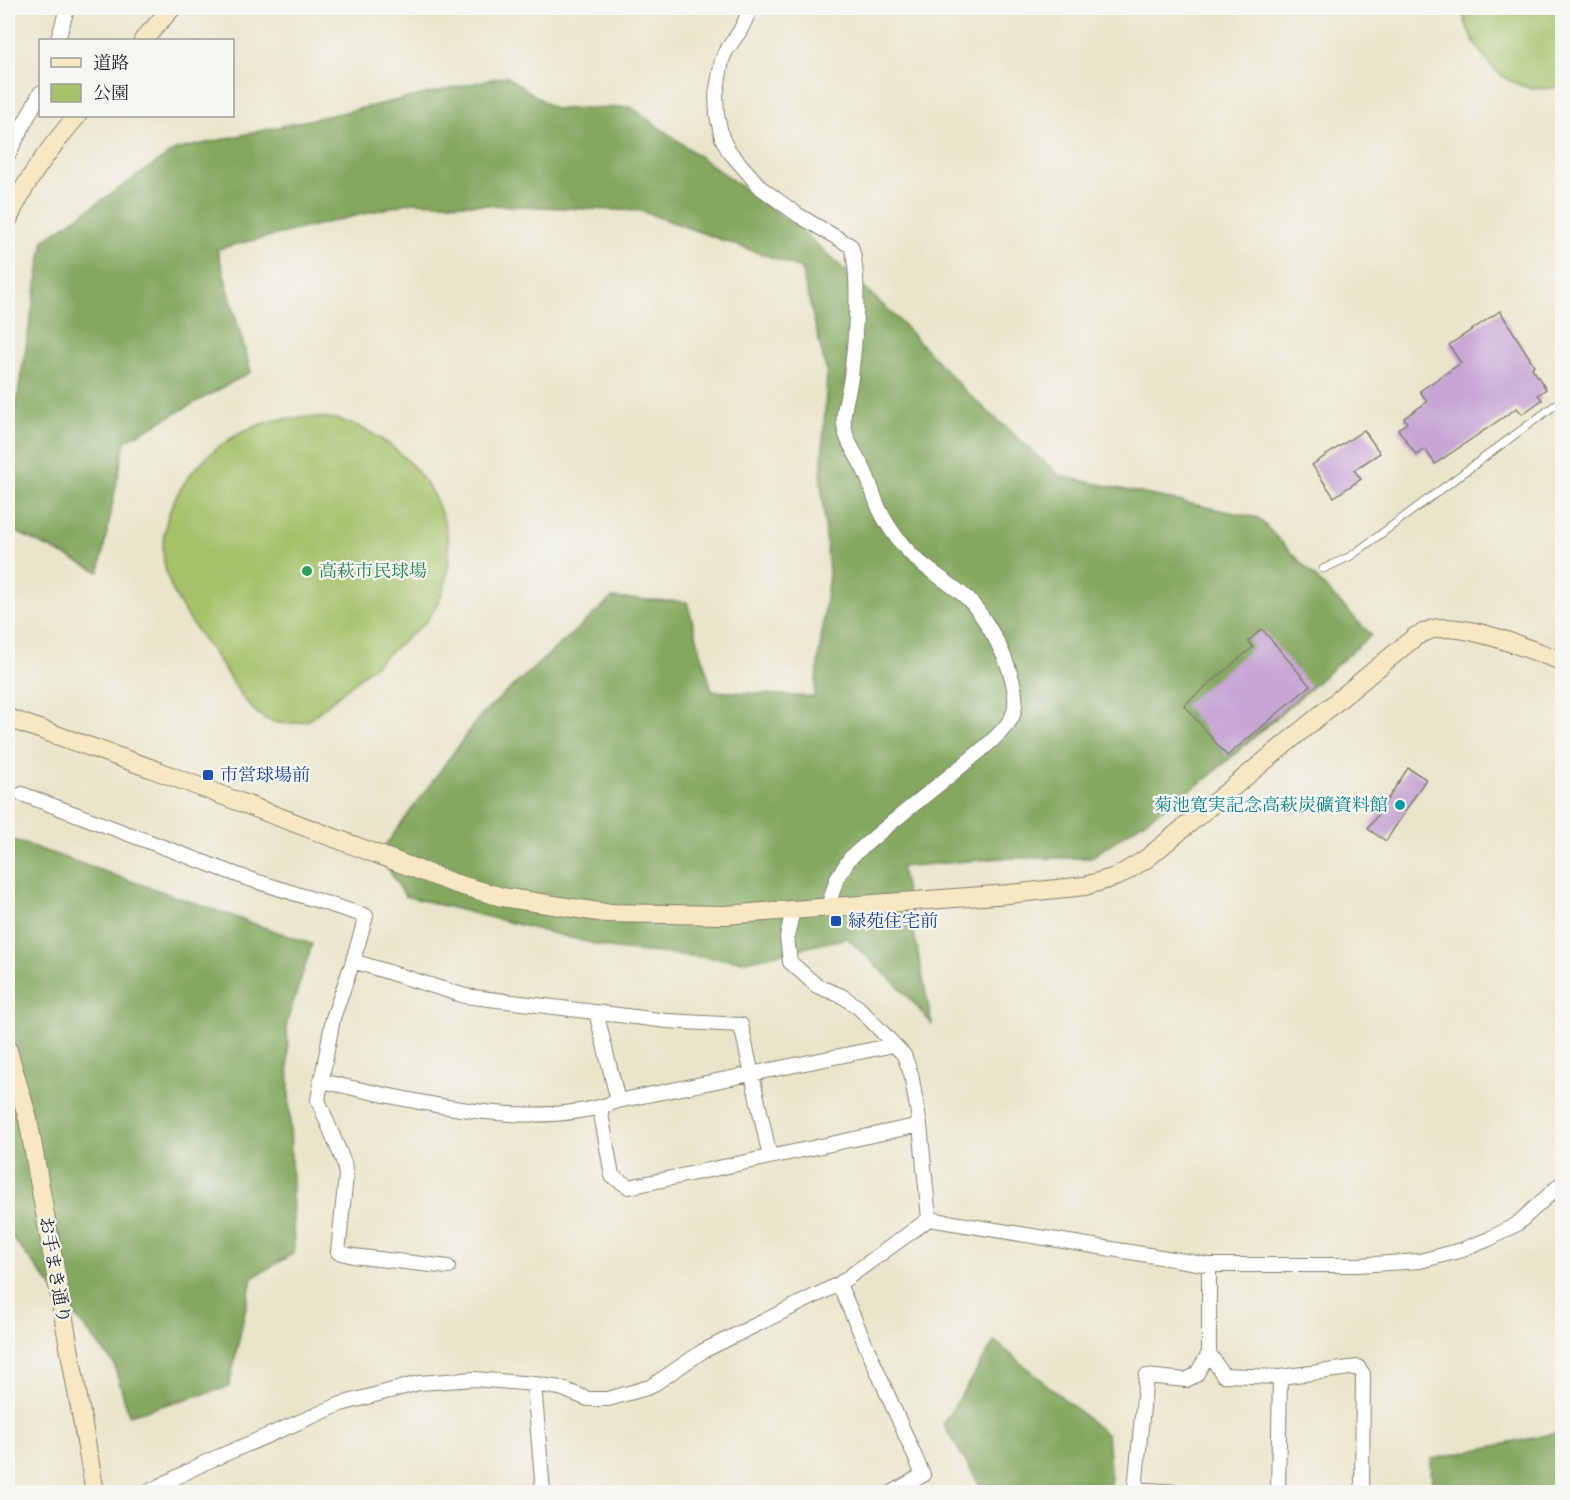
<svg xmlns="http://www.w3.org/2000/svg" width="1570" height="1500" font-family="Alegreya,'Noto Serif JP',serif">
	<style>
		.green { fill: #a5c26a; stroke: #606f43; stroke-width: 1.5 }
		.forest { fill: #84a85e; stroke: #50623d; stroke-width: 1.5 }
		.building { fill: #c6a6d4 }
		.lines { fill: none; stroke-linecap: round; stroke-linejoin: round }
		.lane-casing { stroke: #838073; stroke-width: 9 }
		.street-casing { stroke: #838073; stroke-width: 16 }
		.secondary-casing { stroke: #838073; stroke-width: 20 }
		.lane { stroke: #fff; stroke-width: 7 }
		.street { stroke: #fff; stroke-width: 14 }
		.secondary { stroke: #f7e8c3; stroke-width: 18 }
		.leisure-dot { fill: #2e9e5b; stroke: #f6f6f2; stroke-width: 2 }
		.transit-dot { fill: #1a4fb4; stroke: #f6f6f2; stroke-width: 2 }
		.culture-dot { fill: #0f9aa8; stroke: #f6f6f2; stroke-width: 2 }
		.labels { text-anchor: middle; dominant-baseline: central; stroke-width: 4.5; stroke-linejoin: round; paint-order: stroke }
		.leisure-label { font-size: 18px; fill: #27864d; stroke: #f6f6f2; text-anchor: start }
		.transit-label { font-size: 18px; fill: #164399; stroke: #f6f6f2; text-anchor: start }
		.culture-label { font-size: 18px; fill: #0d838f; stroke: #f6f6f2; text-anchor: end }
		.street-label { font-size: 18px; fill: #1c1c1c; stroke: #f6f6f2 }
	</style>
	<rect width="100%" height="100%" fill="#f6f6f2"/>
	<filter id="ink" filterUnits="userSpaceOnUse"><feTurbulence type="fractalNoise" baseFrequency=".0167" numOctaves="2"/><feDisplacementMap in="SourceGraphic" scale="12" xChannelSelector="R" yChannelSelector="G"/><feConvolveMatrix kernelMatrix="1 2 1 2 8 2 1 2 1" color-interpolation-filters="sRGB"/></filter>
	<filter id="wash" filterUnits="userSpaceOnUse"><feTurbulence type="fractalNoise" baseFrequency=".008" numOctaves="4" result="noise"/><feDisplacementMap in="SourceGraphic" scale="24" xChannelSelector="R" yChannelSelector="G"/><feGaussianBlur stdDeviation="1.35" result="paint"/><feColorMatrix in="noise" values="0 0 0 0 0 0 0 0 0 0 0 0 0 0 0 0 0 1.4 0 .05"/><feComposite in="paint" operator="in"/></filter>
	<g filter="url(#wash)">
		<rect width="100%" height="100%" fill="#eae5ca"/>
		<!-- green -->
		<path class="green" d="M 1462,8 L 1562,8 L 1562,87 C 1548,89 1534,90 1520,85 C 1490,75 1467,37 1462,8 Z
			M 307,417 C 319,418 333,417 344,421 C 408,442 462,509 446,580 C 443,595 435,608 427,621 L 309,720 C 294,724 279,726 264,718 C 247,709 228,674 216,657 C 201,636 179,608 170,584 C 145,520 192,454 249,429 C 268,420 287,418 307,417 Z"/>
		<!-- forest -->
		<path class="forest" d="M 506,76 L 555,109 L 631,107 L 801,230 L 897,318 L 964,390 L 1060,476 L 1258,518 L 1371,635 L 1205,780 L 1090,858 L 1001,858 L 901,867 L 932,1024 L 901,989 L 847,938 L 746,961 L 615,949 L 405,896 L 379,854 L 481,715 L 612,598 L 687,602 L 712,691 L 814,697 L 829,574 L 821,479 L 827,373 L 801,268 L 641,211 L 413,202 L 217,249 L 251,372 L 125,441 L 99,572 L 8,528 L 8,453 L 44,240 L 175,150 Z
			M 8,838 L 312,944 L 287,1022 L 294,1253 L 252,1278 L 229,1387 L 129,1415 L 114,1364 L 11,1236 L 8,1235 Z
			M 995,1341 L 1107,1435 L 1112,1492 L 984,1492 L 943,1424 Z
			M 1562,1432 L 1562,1492 L 1432,1492 L 1431,1459 Z"/>
		<g id="blocks">
			<!-- building -->
			<path class="building" d="M 1500,311 L 1534,365 L 1532,368 L 1546,389 L 1538,395 L 1542,400 L 1522,414 L 1517,408 L 1435,464 L 1425,449 L 1416,455 L 1398,429 L 1407,423 L 1404,418 L 1427,402 L 1420,391 L 1461,363 L 1449,345 Z
				M 1364,430 L 1380,453 L 1354,470 L 1361,479 L 1334,497 L 1312,465 Z
				M 1262,629 L 1310,686 L 1227,756 L 1184,705 L 1253,647 L 1248,641 Z
				M 1408,768 L 1426,779 L 1386,841 L 1368,829 Z"/>
		</g>
	</g>
	<g filter="url(#ink)">
		<use href="#blocks" fill-opacity="0" stroke="#838073" stroke-width="1.5"/>
		<g class="lines">
			<!-- lane casing -->
			<g class="lane-casing">
				<path id="lane" d="M 1323,569 L 1351,556 L 1562,400"/>
			</g>
			<!-- street casing -->
			<g class="street-casing">
				<path id="street" d="M 751,8 L 740,31 L 726,51 L 722,60 L 716,95 L 717,115 L 722,138 L 728,150 L 761,188 L 798,215 L 851,246 C 861,275 855,346 851,377 C 848,400 838,417 848,440 C 853,451 860,461 865,472 C 872,486 875,504 884,518 C 889,527 895,536 902,544 C 921,568 946,579 968,599 C 989,620 1031,694 1009,722 C 994,742 971,758 952,774 C 918,801 883,829 850,858 L 837,878 L 828,907
					M 58,40 L 67,8
					M 8,155 L 40,93
					M 22,794 L 243,877 L 366,916 L 353,961 L 333,1018 L 318,1100 L 344,1163 L 346,1176 L 338,1252 L 353,1256 L 448,1267
					M 793,909 L 787,937 L 790,962 L 817,986 L 842,996 L 859,1008 L 904,1055 L 911,1074 L 920,1125 L 929,1219
					M 353,961 L 465,996 L 667,1021 L 741,1025 L 770,1157
					M 596,1012 L 618,1101
					M 320,1081 C 409,1099 531,1134 618,1101 L 894,1045
					M 600,1108 L 612,1176 L 629,1187 L 920,1125
					M 1209,1265 L 1209,1353 L 1223,1375 L 1280,1377 L 1358,1367 L 1363,1374 L 1362,1492
					M 839,1284 L 923,1475 L 893,1492
					M 534,1384 L 543,1492
					M 148,1492 L 204,1463 L 341,1404 L 419,1383 L 474,1379 L 534,1384 L 560,1388 L 588,1399 L 608,1399 L 650,1387 L 703,1351 L 839,1284 L 929,1219 L 1209,1265 L 1358,1265 L 1420,1261 L 1462,1250 L 1489,1239 L 1517,1224 L 1562,1183
					M 1177,1492 L 1135,1489 L 1146,1376 L 1186,1380 L 1196,1375 L 1209,1353
					M 1278,1492 L 1280,1377"/>
			</g>
			<!-- secondary casing -->
			<g class="secondary-casing">
				<path id="secondary" d="M 143,40 L 172,8
					M 8,220 C 23,184 52,145 77,116
					M 8,718 L 150,768 L 453,883 L 502,897 L 605,913 L 725,915 L 1009,894 L 1085,886 L 1118,876 L 1146,859 L 1416,636 C 1421,634 1427,631 1433,629 C 1466,622 1530,650 1562,661
					M 8,1050 L 28,1119 L 95,1492"/>
			</g>
			<!-- lane -->
			<use href="#lane" class="lane"/>
			<!-- street -->
			<use href="#street" class="street"/>
			<!-- secondary -->
			<use href="#secondary" class="secondary"/>
		</g>
	</g>
	<!-- markers -->
	<circle class="leisure-dot" cx="307" cy="571" r="6"/>
	<g class="transit-dot">
		<rect x="202" y="769" width="12" height="12" rx="3"/>
		<rect x="830" y="915" width="12" height="12" rx="3"/>
	</g>
	<circle class="culture-dot" cx="1400" cy="805" r="6"/>
	<g class="labels">
		<!-- leisure labels -->
		<g class="leisure-label">
			<text x="319" y="571">高萩市民球場</text>
		</g>
		<!-- transit labels -->
		<g class="transit-label">
			<text x="220" y="775">市営球場前</text>
			<text x="848" y="921">緑苑住宅前</text>
		</g>
		<!-- culture labels -->
		<g class="culture-label">
			<text x="1388" y="805">菊池寛実記念高萩炭礦資料館</text>
		</g>
		<!-- street labels -->
		<g class="street-label">
			<text transform="translate(55 1270) rotate(80)">お手まき通り</text>
		</g>
	</g>
	<!-- margin -->
	<rect width="1570" height="1500" fill="none" stroke="#f6f6f2" stroke-width="30"/>
	<!-- legend -->
	<rect x="39" y="39" width="195" height="78" fill="#f6f6f2" stroke="#9f9f9c" stroke-width="1.5"/>
	<rect x="51" y="58" width="30" height="9" fill="#f7e8c3" stroke="#9f9f9c" stroke-width="1.5"/>
	<text x="93" y="69" font-size="18" fill="#1c1c1c">道路</text>
	<rect x="51" y="84" width="30" height="18" fill="#a5c26a" stroke="#9f9f9c" stroke-width="1.5"/>
	<text x="93" y="99" font-size="18" fill="#1c1c1c">公園</text>
</svg>
